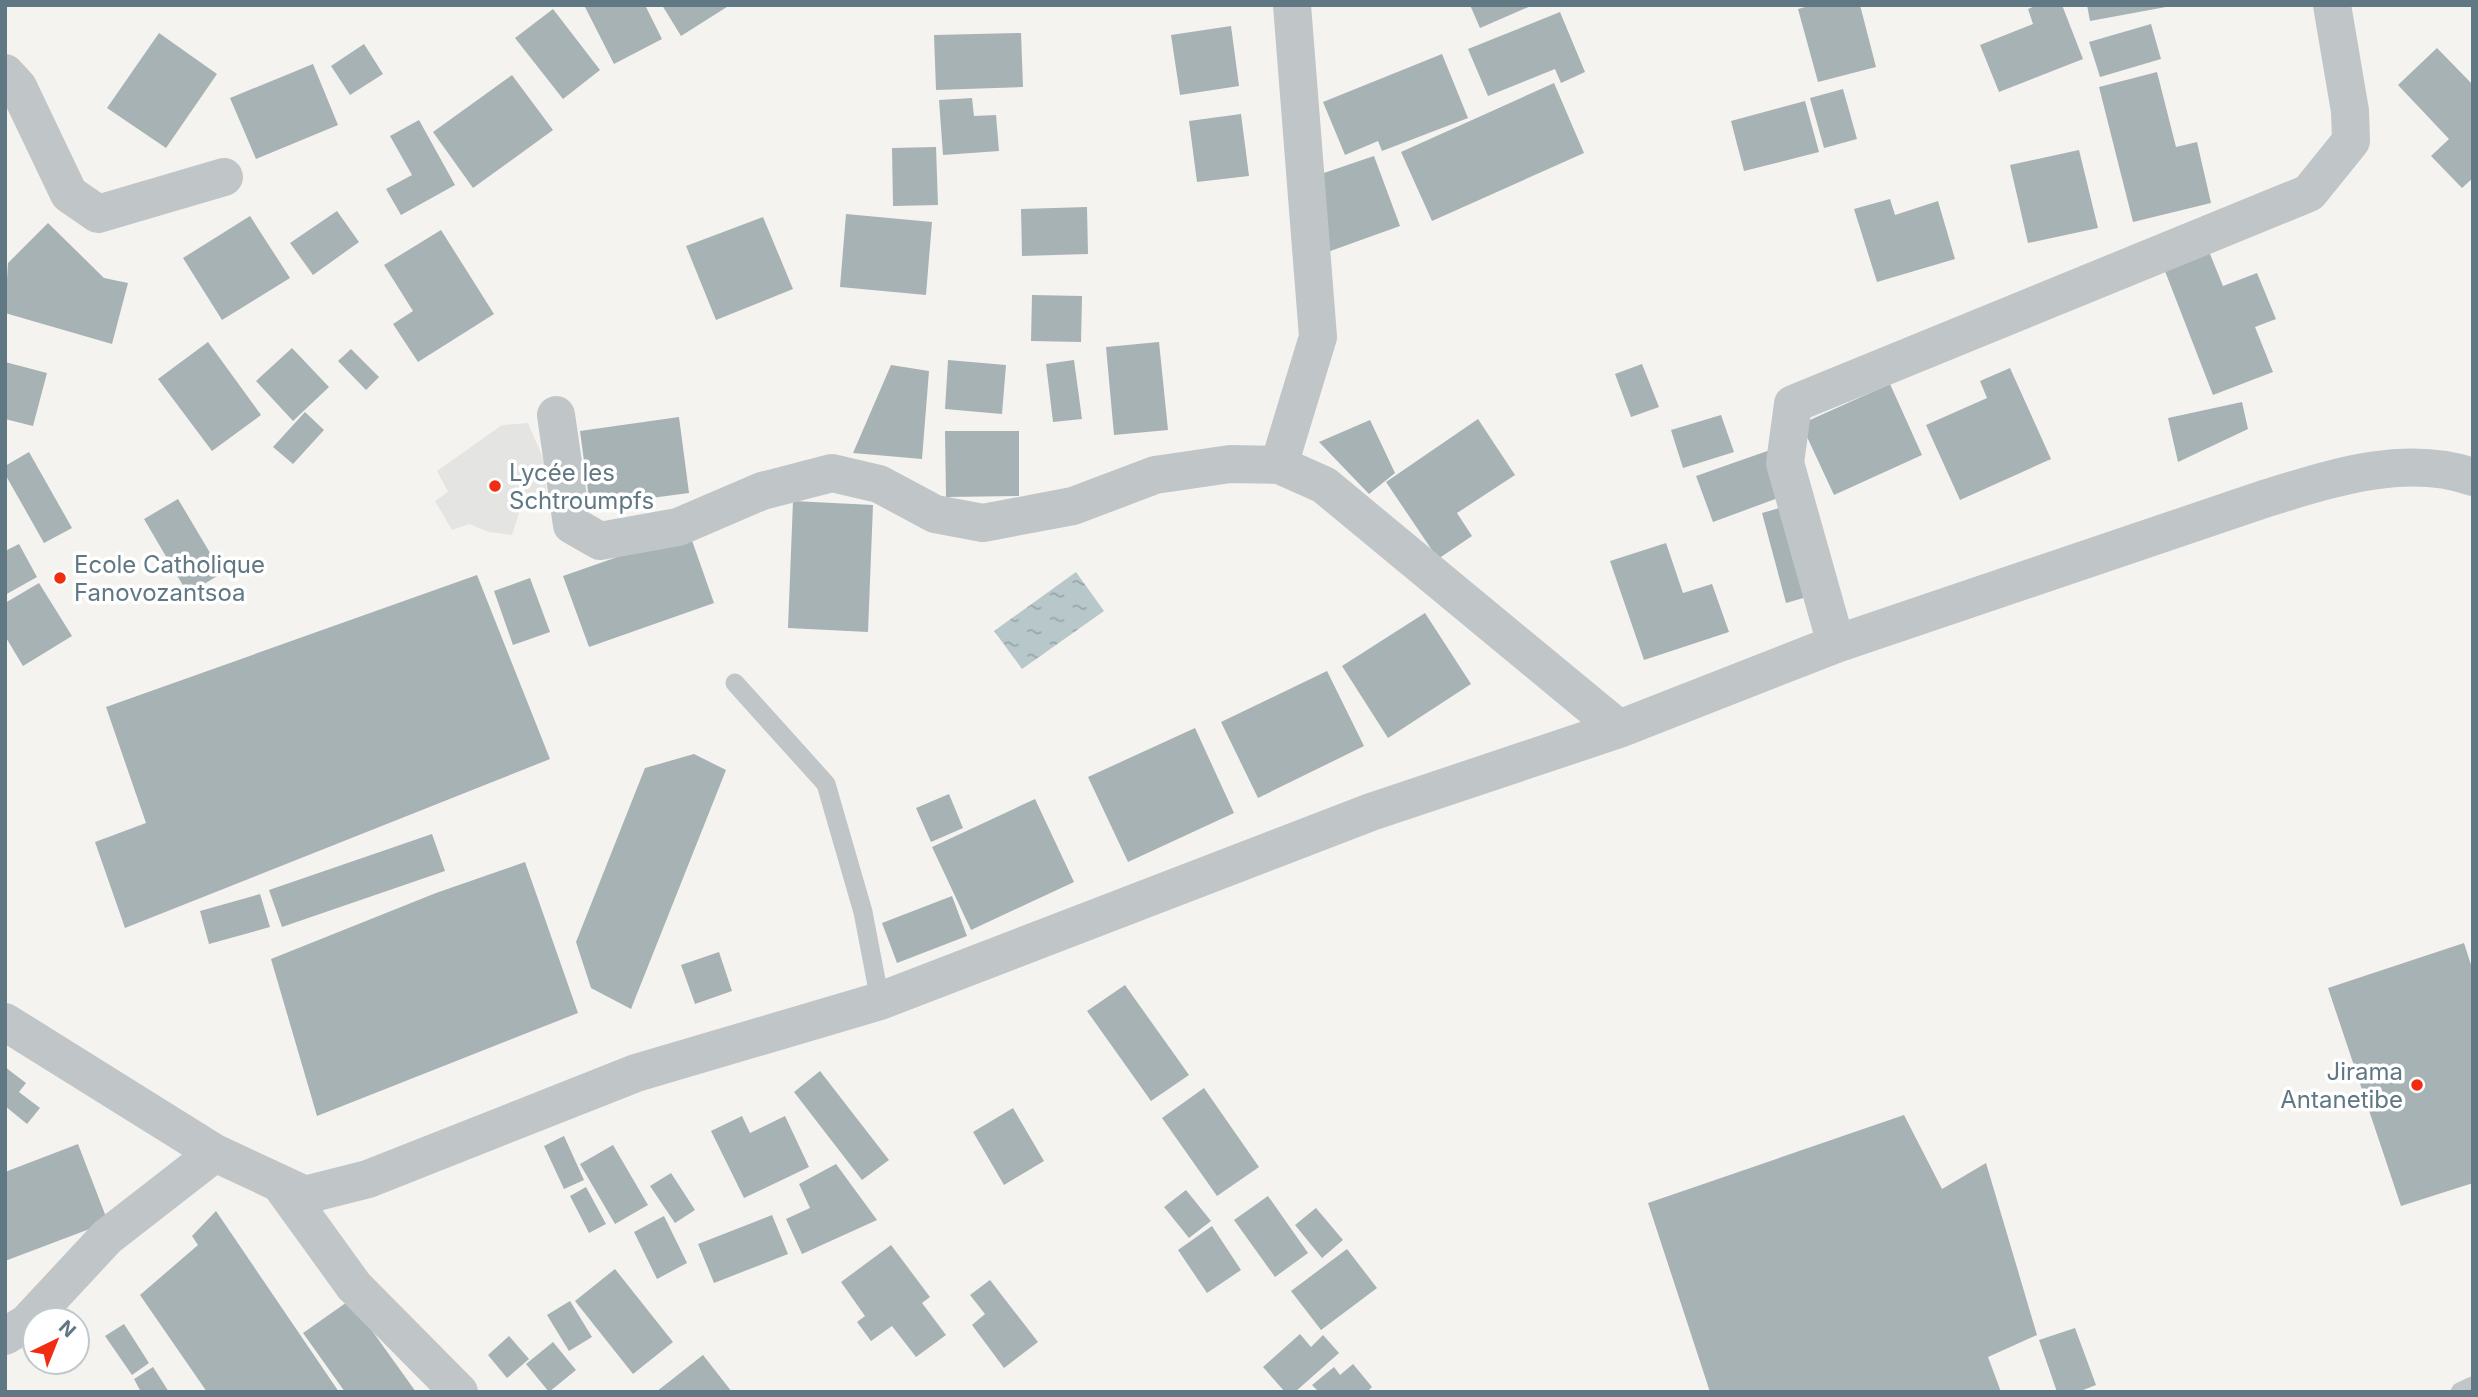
<svg xmlns="http://www.w3.org/2000/svg" width="2478" height="1397" font-family="Inter,sans-serif">
	<style>
		.built { fill: #e4e5e3 }
		.water { fill: url(#water-ripples) }
		.building { fill: #a7b2b5 }
		.lines { fill: none; stroke-linecap: round; stroke-linejoin: round }
		.service { stroke: #c0c5c8; stroke-width: 19 }
		.minor { stroke: #c0c5c8; stroke-width: 38 }
		.poi-dot { fill: #f02c13; stroke: #fff; stroke-width: 2.5 }
		.labels { text-anchor: middle; dominant-baseline: central; stroke-width: 7; stroke-linejoin: round; paint-order: stroke }
		.poi-label { font-size: 24px; fill: #607883; stroke: #fff; text-anchor: start }
	</style>
	<defs>
		<pattern id="water-ripples" width="26" height="14" patternUnits="userSpaceOnUse" patternTransform="scale(1.75)"><rect width="26" height="14" fill="#b7c7ca"/><path d="M2 4q2-2 4 0t4 0M15 11q2-2 4 0t4 0" fill="none" stroke="#98a6a9"/></pattern>
	</defs>
	<rect width="100%" height="100%" fill="#f4f3ef"/>
	<!-- built -->
	<path class="built" d="M 528,423 L 546,465 L 546,511 L 521,507 L 512,535 L 489,532 L 469,524 L 452,530 L 435,501 L 448,492 L 437,471 L 502,425 Z"/>
	<!-- water -->
	<path class="water" d="M 1076,572 L 1104,611 L 1022,669 L 994,631 Z"/>
	<!-- building -->
	<path class="building" d="M 584,5 L 645,5 L 662,39 L 614,64 Z
		M 662,5 L 730,5 L 681,36 Z
		M 1470,5 L 1533,5 L 1480,28 Z
		M 1813,5 L 1860,5 L 1876,67 L 1818,82 L 1798,9 Z
		M 2038,5 L 2062,5 L 2083,59 L 1999,92 L 1980,45 L 2033,24 L 2028,9 Z
		M 2087,5 L 2166,5 L 2166,7 L 2090,21 Z
		M 553,9 L 600,70 L 563,99 L 515,38 Z
		M 1560,12 L 1585,72 L 1561,83 L 1555,69 L 1488,96 L 1468,49 Z
		M 2151,24 L 2161,59 L 2100,77 L 2089,42 Z
		M 1231,26 L 1239,86 L 1180,95 L 1171,35 Z
		M 159,33 L 217,74 L 166,148 L 107,108 Z
		M 1021,33 L 1023,87 L 936,90 L 934,35 Z
		M 364,44 L 383,74 L 350,95 L 331,66 Z
		M 2437,48 L 2473,85 L 2473,178 L 2462,188 L 2431,156 L 2449,139 L 2398,85 Z
		M 1442,54 L 1468,118 L 1382,151 L 1378,141 L 1345,155 L 1323,102 Z
		M 313,64 L 338,125 L 256,159 L 230,98 Z
		M 2157,72 L 2176,147 L 2197,142 L 2211,203 L 2133,222 L 2099,87 Z
		M 512,75 L 553,130 L 473,188 L 433,132 Z
		M 1554,83 L 1584,153 L 1432,221 L 1401,152 Z
		M 1843,89 L 1857,139 L 1824,148 L 1810,98 Z
		M 972,98 L 974,116 L 996,115 L 999,151 L 943,155 L 939,100 Z
		M 1805,101 L 1819,152 L 1744,171 L 1731,121 Z
		M 1241,114 L 1249,176 L 1197,182 L 1189,121 Z
		M 419,120 L 455,185 L 401,215 L 386,189 L 412,175 L 390,136 Z
		M 936,147 L 938,205 L 893,206 L 892,148 Z
		M 2079,150 L 2098,228 L 2028,243 L 2010,165 Z
		M 1374,156 L 1400,226 L 1322,254 L 1315,176 Z
		M 1890,199 L 1895,215 L 1938,201 L 1955,259 L 1877,282 L 1854,209 Z
		M 1087,207 L 1088,254 L 1022,256 L 1021,209 Z
		M 337,211 L 359,242 L 313,275 L 290,243 Z
		M 846,214 L 932,222 L 926,295 L 840,287 Z
		M 250,216 L 290,278 L 222,320 L 183,258 Z
		M 763,217 L 793,289 L 716,320 L 686,246 Z
		M 48,223 L 104,278 L 128,283 L 112,344 L 5,313 L 8,263 Z
		M 441,230 L 494,314 L 418,362 L 393,324 L 413,311 L 384,265 Z
		M 2208,249 L 2223,286 L 2257,273 L 2276,319 L 2255,327 L 2273,372 L 2213,395 L 2163,266 Z
		M 1032,295 L 1082,296 L 1081,342 L 1031,341 Z
		M 208,342 L 261,415 L 212,451 L 158,379 Z
		M 1159,342 L 1168,430 L 1114,435 L 1106,347 Z
		M 292,348 L 329,387 L 293,421 L 256,381 Z
		M 351,349 L 379,377 L 366,390 L 338,361 Z
		M 948,360 L 1006,365 L 1002,414 L 945,409 Z
		M 1074,360 L 1082,419 L 1053,422 L 1046,364 Z
		M 5,362 L 47,373 L 33,426 L 5,419 Z
		M 1642,364 L 1659,407 L 1631,417 L 1615,374 Z
		M 891,365 L 929,371 L 922,459 L 853,453 Z
		M 2010,368 L 2051,459 L 1960,500 L 1926,425 L 1987,398 L 1980,381 Z
		M 1890,384 L 1922,455 L 1834,495 L 1801,424 Z
		M 2242,402 L 2248,429 L 2178,462 L 2168,418 Z
		M 305,412 L 324,430 L 293,464 L 273,447 Z
		M 1721,415 L 1734,452 L 1683,468 L 1671,430 Z
		M 679,417 L 689,493 L 590,506 L 580,431 Z
		M 1478,419 L 1515,475 L 1457,513 L 1472,536 L 1438,559 L 1386,482 Z
		M 1370,420 L 1395,473 L 1369,494 L 1319,442 Z
		M 945,431 L 1019,431 L 1019,496 L 946,497 Z
		M 1773,449 L 1789,494 L 1713,522 L 1696,476 Z
		M 29,452 L 72,528 L 44,543 L 5,474 L 5,466 Z
		M 178,499 L 222,573 L 188,594 L 144,519 Z
		M 793,501 L 873,505 L 868,632 L 788,628 Z
		M 1790,505 L 1814,595 L 1786,603 L 1762,513 Z
		M 689,532 L 714,603 L 589,647 L 563,576 Z
		M 1666,543 L 1683,593 L 1712,584 L 1729,632 L 1644,660 L 1610,561 Z
		M 19,544 L 37,577 L 5,595 L 5,551 Z
		M 477,575 L 550,759 L 125,928 L 95,842 L 146,823 L 106,707 Z
		M 530,578 L 550,632 L 513,645 L 494,591 Z
		M 39,583 L 72,636 L 23,666 L 5,636 L 5,603 Z
		M 1425,613 L 1471,684 L 1388,738 L 1342,666 Z
		M 1327,671 L 1364,746 L 1258,798 L 1221,722 Z
		M 1195,728 L 1234,813 L 1128,862 L 1088,777 Z
		M 694,754 L 726,770 L 631,1009 L 591,988 L 576,942 L 645,768 Z
		M 949,794 L 963,828 L 931,842 L 916,808 Z
		M 1035,799 L 1074,882 L 971,930 L 932,847 Z
		M 432,834 L 445,871 L 282,927 L 269,890 Z
		M 525,862 L 578,1013 L 317,1116 L 271,959 L 436,893 Z
		M 260,894 L 270,927 L 209,944 L 200,911 Z
		M 952,896 L 967,936 L 897,963 L 882,923 Z
		M 2464,943 L 2473,971 L 2473,1183 L 2401,1206 L 2328,988 Z
		M 719,952 L 732,991 L 695,1004 L 681,965 Z
		M 1125,985 L 1189,1075 L 1151,1101 L 1087,1011 Z
		M 5,1067 L 26,1083 L 19,1092 L 40,1108 L 27,1124 L 5,1106 Z
		M 820,1071 L 889,1160 L 862,1180 L 794,1092 Z
		M 1204,1088 L 1259,1167 L 1217,1196 L 1162,1118 Z
		M 1013,1108 L 1044,1161 L 1004,1185 L 973,1132 Z
		M 1904,1115 L 1942,1189 L 1986,1163 L 2037,1335 L 1988,1357 L 2001,1392 L 1710,1392 L 1648,1203 Z
		M 742,1116 L 750,1133 L 785,1116 L 809,1167 L 744,1198 L 711,1131 Z
		M 564,1136 L 584,1180 L 564,1189 L 544,1146 Z
		M 78,1144 L 108,1222 L 5,1261 L 5,1172 Z
		M 613,1145 L 648,1205 L 615,1224 L 580,1164 Z
		M 836,1164 L 877,1220 L 802,1254 L 786,1219 L 810,1208 L 799,1184 Z
		M 671,1173 L 695,1210 L 675,1223 L 650,1186 Z
		M 586,1187 L 606,1224 L 589,1233 L 570,1196 Z
		M 1186,1190 L 1211,1221 L 1189,1238 L 1164,1207 Z
		M 1268,1196 L 1308,1253 L 1275,1277 L 1234,1220 Z
		M 1316,1208 L 1343,1240 L 1322,1258 L 1295,1225 Z
		M 216,1211 L 339,1392 L 207,1392 L 140,1295 L 198,1245 L 192,1236 Z
		M 772,1215 L 788,1254 L 714,1283 L 698,1244 Z
		M 664,1216 L 687,1263 L 657,1279 L 634,1232 Z
		M 1212,1226 L 1241,1270 L 1207,1293 L 1178,1250 Z
		M 891,1245 L 930,1297 L 922,1303 L 946,1335 L 916,1357 L 892,1326 L 871,1341 L 857,1322 L 865,1316 L 841,1282 Z
		M 1347,1249 L 1377,1288 L 1321,1330 L 1291,1291 Z
		M 615,1269 L 673,1342 L 633,1374 L 575,1301 Z
		M 990,1280 L 1038,1342 L 1004,1368 L 972,1325 L 985,1314 L 970,1295 Z
		M 350,1300 L 416,1392 L 345,1392 L 303,1333 Z
		M 570,1301 L 592,1337 L 569,1351 L 547,1315 Z
		M 124,1324 L 149,1363 L 132,1375 L 105,1336 Z
		M 2075,1328 L 2096,1385 L 2078,1392 L 2057,1392 L 2039,1340 Z
		M 1300,1334 L 1311,1347 L 1323,1335 L 1339,1353 L 1295,1392 L 1285,1392 L 1263,1367 Z
		M 509,1336 L 529,1359 L 507,1378 L 488,1355 Z
		M 553,1342 L 576,1370 L 549,1392 L 526,1364 Z
		M 703,1355 L 732,1392 L 656,1392 Z
		M 1353,1364 L 1372,1387 L 1367,1392 L 1319,1392 L 1312,1385 L 1334,1367 L 1340,1375 Z
		M 153,1367 L 169,1392 L 141,1392 L 134,1379 Z"/>
	<g class="lines">
		<!-- service -->
		<path class="service" d="M 735,683 L 826,784 L 863,912 L 880,1001
			M 2460,1392 L 2473,1386"/>
		<!-- minor -->
		<path class="minor" d="M 5,73 L 18,87 L 69,194 L 98,214 L 224,177
			M 556,415 L 572,525 L 600,541 L 678,527 L 762,491 L 832,473 L 879,484 L 935,514 L 983,523 L 1073,506 L 1155,475 L 1230,464 L 1279,465 L 1324,485 L 1619,729
			M 1279,465 L 1318,337 L 1292,5
			M 1836,644 L 1785,463 L 1793,404 L 2309,193 L 2351,141 L 2350,111 L 2332,5
			M 5,1022 L 215,1153 L 305,1195 L 368,1179 L 636,1073 L 880,1001 L 1371,812 L 1619,729 L 1836,644 L 2264,499 C 2329,479 2405,453 2473,477
			M 281,1185 L 354,1286 L 459,1392
			M 5,1336 L 27,1323 L 107,1237 L 215,1153"/>
	</g>
	<!-- markers -->
	<g class="poi-dot">
		<circle cx="495" cy="486" r="7"/>
		<circle cx="60" cy="578" r="7"/>
		<circle cx="2417" cy="1085" r="7"/>
	</g>
	<g class="labels">
		<!-- poi labels -->
		<g class="poi-label">
			<text x="509" y="472">Lycée les<tspan x="509" dy="28">Schtroumpfs</tspan></text>
			<text x="74" y="564">Ecole Catholique<tspan x="74" dy="28">Fanovozantsoa</tspan></text>
			<text x="2403" y="1071" text-anchor="end">Jirama<tspan x="2403" dy="28">Antanetibe</tspan></text>
		</g>
	</g>
	<!-- border -->
	<rect width="2478" height="1397" fill="none" stroke="#607883" stroke-width="14"/>
	<!-- north arrow -->
	<g transform="translate(56 1341) rotate(43)"><circle r="33" fill="#ffffff" stroke="#bfc9cd" stroke-width="2"/>
	<path d="M0-5L12 26L0 18L-12 26Z" fill="#f02c13"/>
	<text y="-10" font-size="19" font-weight="bold" text-anchor="middle" fill="#607883">N</text>
	</g>
</svg>
